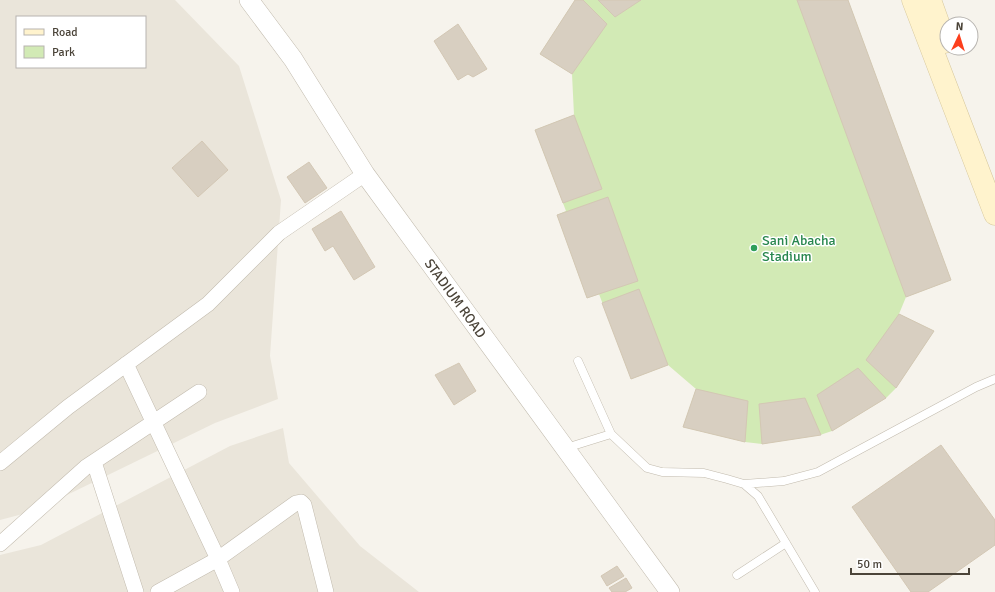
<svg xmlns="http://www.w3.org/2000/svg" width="995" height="592" font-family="Signika,sans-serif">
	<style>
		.residential { fill: #eae5da; fill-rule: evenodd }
		.green { fill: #d2eab5 }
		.building { fill: #d8cfc1; stroke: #d3c7b4 }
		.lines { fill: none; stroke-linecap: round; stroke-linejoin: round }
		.service-casing { stroke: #c2bbae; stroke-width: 9 }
		.minor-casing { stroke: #c2bbae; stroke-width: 16 }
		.tertiary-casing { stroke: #c2bbae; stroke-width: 20 }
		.secondary-casing { stroke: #d6c79b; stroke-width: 23 }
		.service { stroke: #fff; stroke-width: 8 }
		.minor { stroke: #fff; stroke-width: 15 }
		.tertiary { stroke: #fff; stroke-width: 19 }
		.secondary { stroke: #fff3cd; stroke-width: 22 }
		.leisure-dot { fill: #2e9e5b; stroke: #fff; stroke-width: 1.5 }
		.labels { text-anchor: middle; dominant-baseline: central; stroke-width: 3; stroke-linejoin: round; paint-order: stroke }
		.leisure-label { font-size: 14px; fill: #27864d; stroke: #fff; text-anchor: start }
		.street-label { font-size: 14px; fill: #4b4439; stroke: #fff }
	</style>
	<rect width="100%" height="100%" fill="#f6f3ec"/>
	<!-- residential -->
	<path class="residential" d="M 0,0 L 175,0 L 239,66 L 281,200 L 270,356 L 278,399 L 215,423 L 34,511 L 0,520 ZM 17,17 L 145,17 L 145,67 L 17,67 Z
		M 283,428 L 289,463 L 360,546 L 419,592 L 0,592 L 0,555 L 41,545 L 230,446 Z"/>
	<!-- green -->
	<path class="green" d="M 575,0 L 848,0 L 951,280 L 906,297 L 899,314 L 934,331 L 896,388 L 886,398 L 832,431 L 820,435 L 762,444 L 745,442 L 683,427 L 696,389 L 668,365 L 631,379 L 599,294 L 587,298 L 557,215 L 566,211 L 535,130 L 574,115 L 572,74 L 540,54 Z"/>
	<!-- building -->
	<path class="building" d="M 575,0 L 583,0 L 607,24 L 572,74 L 540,54 Z
		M 598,0 L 641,0 L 615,17 Z
		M 797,0 L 848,0 L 951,280 L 906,297 Z
		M 458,24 L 487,69 L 473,77 L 468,74 L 458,80 L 434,41 Z
		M 574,115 L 602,189 L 563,203 L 535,130 Z
		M 202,141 L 228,170 L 198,197 L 172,168 Z
		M 309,162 L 327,188 L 305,203 L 287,177 Z
		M 608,197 L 638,281 L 587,298 L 557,215 Z
		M 341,211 L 375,267 L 354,280 L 333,246 L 325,251 L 312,229 Z
		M 639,289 L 668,365 L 631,379 L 602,303 Z
		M 899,314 L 934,331 L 896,388 L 866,360 Z
		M 459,363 L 476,391 L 454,405 L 435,375 Z
		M 858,368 L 886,398 L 832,431 L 817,395 Z
		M 696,389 L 748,401 L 745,442 L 683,427 Z
		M 805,398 L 821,435 L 762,444 L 759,404 Z
		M 941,445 L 995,520 L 995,545 L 928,592 L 911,592 L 852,507 Z
		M 617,566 L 624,576 L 607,586 L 601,576 Z
		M 626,578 L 632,588 L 625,592 L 612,592 L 609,588 Z"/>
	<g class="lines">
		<!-- service casing -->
		<g class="service-casing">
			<path id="service" d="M 578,361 L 611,434
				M 566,448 L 611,434 L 647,468 L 662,472 L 704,473 L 727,479 L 744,484 L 758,496 L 815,592
				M 744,484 L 784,481 L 818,472 L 976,387 L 995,379
				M 737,575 L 786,543"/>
		</g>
		<!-- minor casing -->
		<g class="minor-casing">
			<path id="minor" d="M 126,364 L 218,559 L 232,592
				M 94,462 L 136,592
				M 0,463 L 68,407 L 208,304 L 279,233 L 365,174
				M 0,544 L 86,467 L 199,392
				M 158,592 L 218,559 L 296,503 L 301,502 L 304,505 L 326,592"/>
		</g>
		<!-- tertiary casing -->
		<g class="tertiary-casing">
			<g id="tertiary">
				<path id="s1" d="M 249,0 L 293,59 L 365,174 L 670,592"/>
			</g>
		</g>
		<!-- secondary casing -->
		<g class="secondary-casing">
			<path id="secondary" d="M 913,0 L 995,214
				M 930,0 L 945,42"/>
		</g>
		<!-- service -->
		<use href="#service" class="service"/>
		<!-- minor -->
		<use href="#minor" class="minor"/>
		<!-- tertiary -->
		<use href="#tertiary" class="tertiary"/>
		<!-- secondary -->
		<use href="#secondary" class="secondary"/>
	</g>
	<!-- markers -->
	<circle class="leisure-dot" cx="754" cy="248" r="4"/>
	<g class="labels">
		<!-- leisure labels -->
		<g class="leisure-label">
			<text x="762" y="240">Sani Abacha<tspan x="762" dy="16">Stadium</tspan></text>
		</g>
		<!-- street labels -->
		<g class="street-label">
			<text stroke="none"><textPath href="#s1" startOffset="363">STADIUM ROAD</textPath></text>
		</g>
	</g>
	<!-- legend -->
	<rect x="16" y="16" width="130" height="52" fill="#ffffff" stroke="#b7b4b0"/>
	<rect x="24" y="29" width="20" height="6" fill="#fff3cd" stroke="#b7b4b0"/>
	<text x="52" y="36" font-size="12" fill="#4b4439">Road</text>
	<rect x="24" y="46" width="20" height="12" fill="#d2eab5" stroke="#b7b4b0"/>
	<text x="52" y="56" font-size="12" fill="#4b4439">Park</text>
	<!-- north arrow -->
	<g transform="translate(959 36) rotate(4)"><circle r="19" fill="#ffffff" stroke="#b7b4b0"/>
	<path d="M0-3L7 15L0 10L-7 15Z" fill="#fc3f1d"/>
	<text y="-6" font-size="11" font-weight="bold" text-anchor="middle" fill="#4b4439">N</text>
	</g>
	<!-- scale -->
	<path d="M851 568v6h118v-6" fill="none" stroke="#4b4439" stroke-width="2"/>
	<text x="857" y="568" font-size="12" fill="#4b4439" stroke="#ffffff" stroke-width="3" paint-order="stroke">50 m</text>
</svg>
